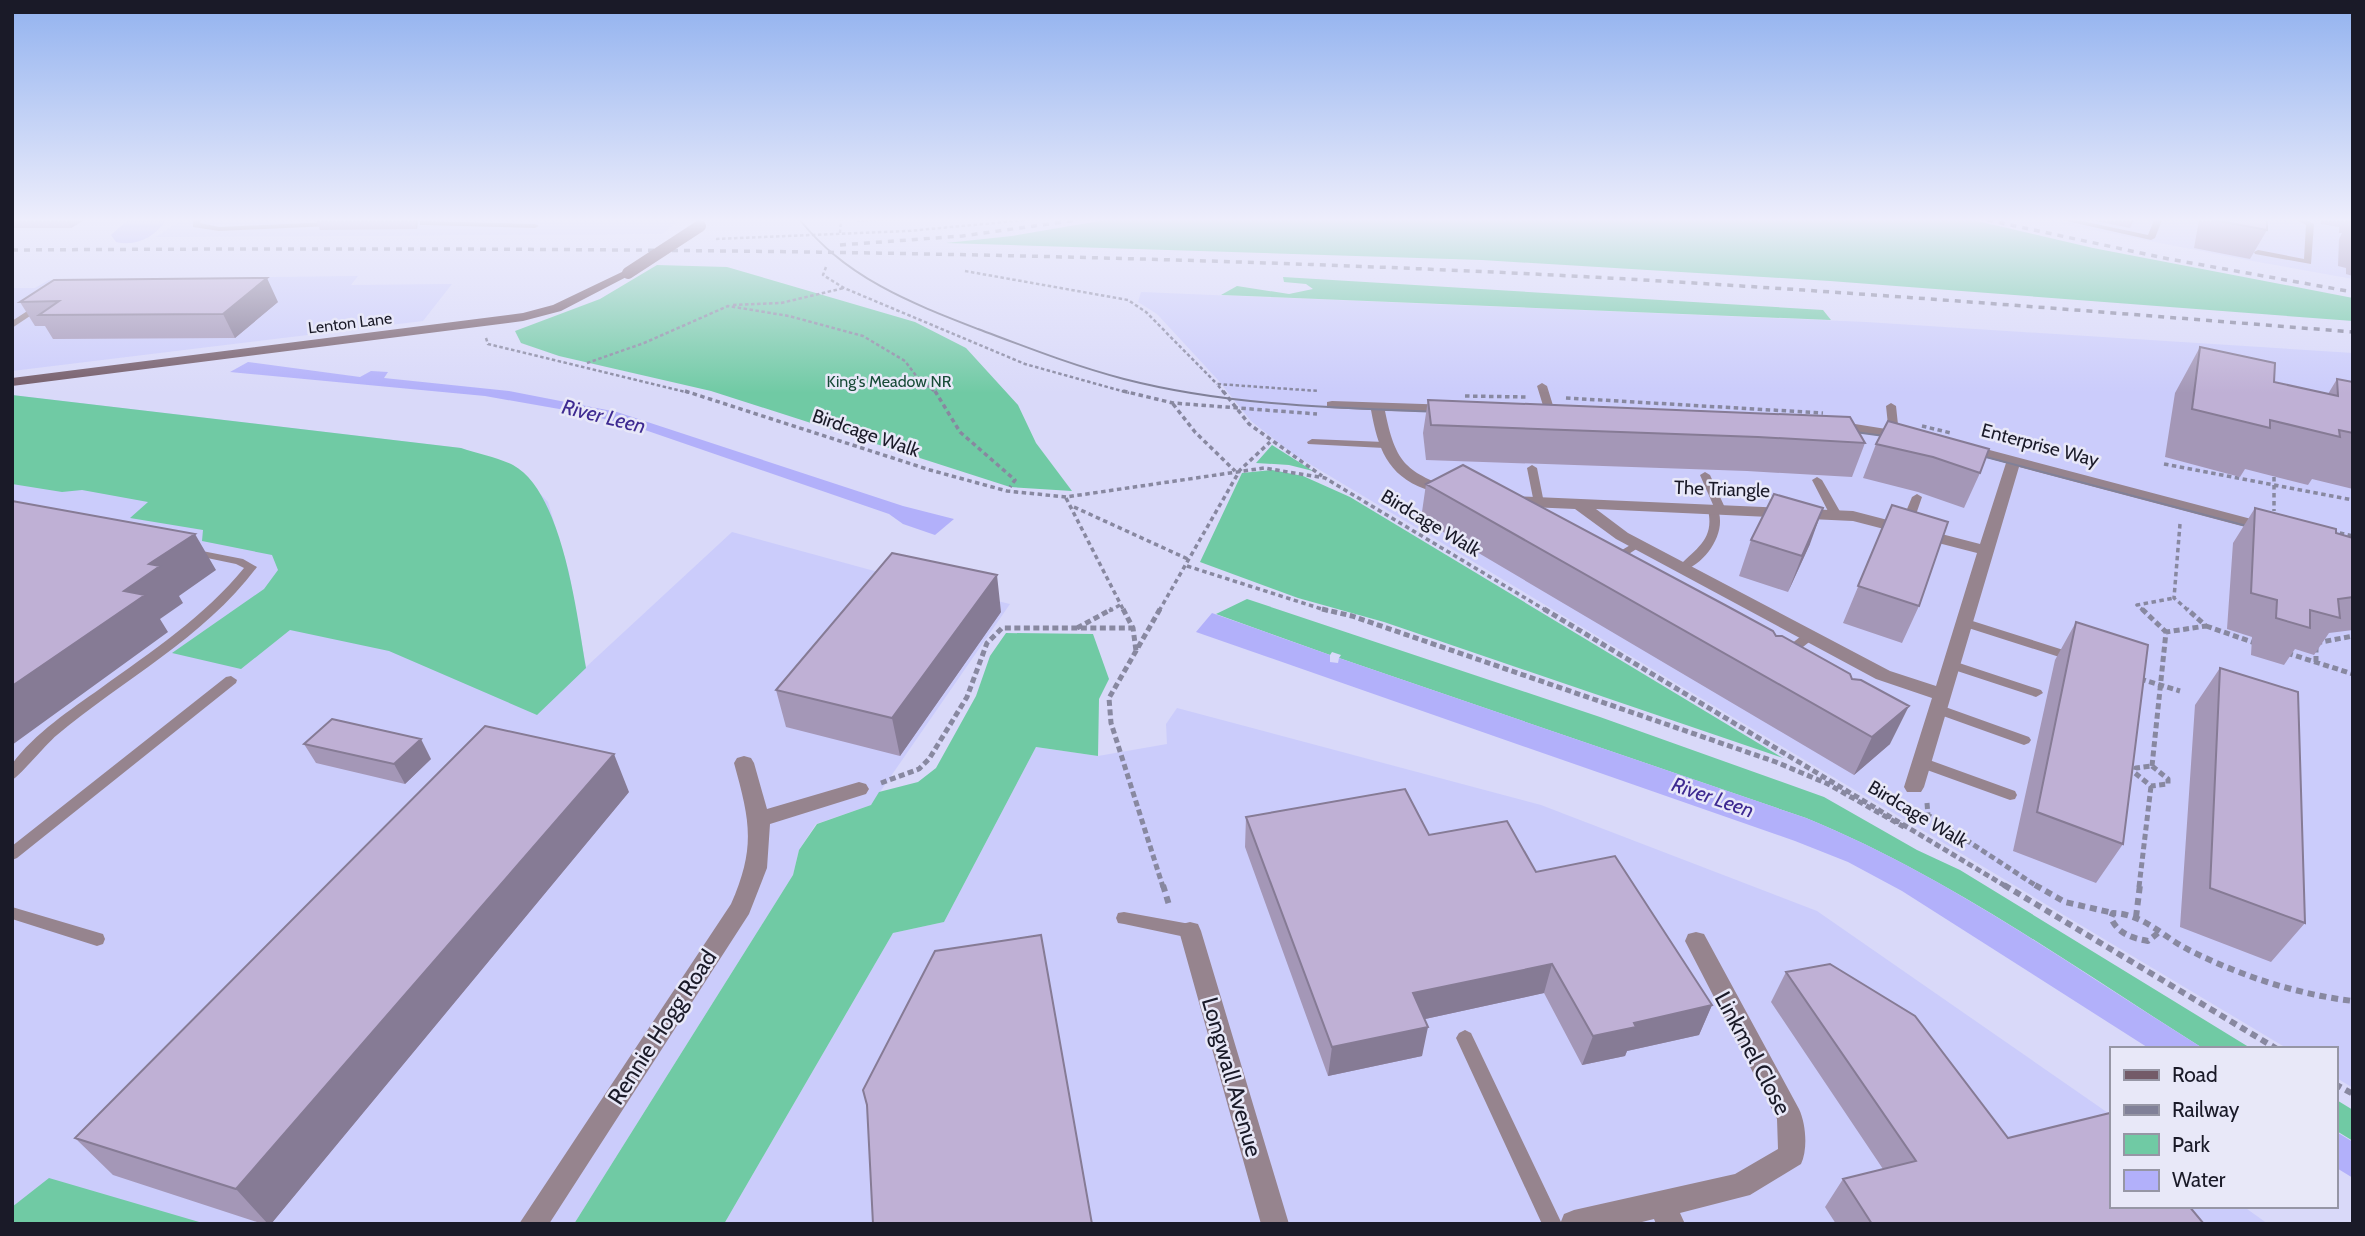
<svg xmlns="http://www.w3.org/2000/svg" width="2365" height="1236" font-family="Cabin,sans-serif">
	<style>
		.built { fill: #cbccfb }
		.green { fill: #70caa4 }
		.water { fill: #b2b0fa }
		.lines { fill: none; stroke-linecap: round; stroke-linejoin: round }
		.river { fill: #b2b0fa; fill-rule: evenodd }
		.path-far3 { stroke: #8888a0; stroke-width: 2.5; stroke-dasharray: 3.5 2.5; stroke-linecap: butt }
		.path-far2 { stroke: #8888a0; stroke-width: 3.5; stroke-dasharray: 4.5 3.5; stroke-linecap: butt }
		.path-far1 { stroke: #8888a0; stroke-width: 5; stroke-dasharray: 6 3.5; stroke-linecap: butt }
		.path { stroke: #8888a0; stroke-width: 6; stroke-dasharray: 7 5; stroke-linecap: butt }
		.lane { fill: #96848e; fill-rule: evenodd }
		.street { fill: #96848e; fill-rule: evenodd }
		.secondary { fill: #735b68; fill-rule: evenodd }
		.tram { stroke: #808098; stroke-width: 2 }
		.rail { stroke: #808098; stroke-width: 3.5; stroke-dasharray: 6 6; stroke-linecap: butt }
		.secondary-bridge { stroke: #735b68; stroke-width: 12 }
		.wall { fill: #a497b7 }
		.shaded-wall { fill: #867b95 }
		.building { fill: #bfb0d5; stroke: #867b95; stroke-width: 2 }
		.labels { text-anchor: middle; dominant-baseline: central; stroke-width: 5; stroke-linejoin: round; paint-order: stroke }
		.far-street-label { font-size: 16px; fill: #1a1a28; stroke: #e8e8f8 }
		.far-park-label { font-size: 16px; fill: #184b38; stroke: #e8e8f8 }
		.street-label { font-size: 19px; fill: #1a1a28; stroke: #e8e8f8 }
		.water-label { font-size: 21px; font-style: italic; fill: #3e2a91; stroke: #e8e8f8 }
		.near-street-label { font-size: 23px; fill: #1a1a28; stroke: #e8e8f8 }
	</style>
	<rect width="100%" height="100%" fill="#d9d9f9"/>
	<!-- built -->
	<path class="built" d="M 182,220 L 679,220 L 662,234 L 156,237 Z
		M 2042,220 L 2353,220 L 2353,279 L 2247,260 Z
		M 358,276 L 351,285 L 452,284 L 423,321 L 12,371 L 12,288 L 35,288 L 49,280 Z
		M 1141,292 L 1866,322 L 2353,353 L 2353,1088 L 2335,1077 L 2335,1049 L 2288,1049 L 1293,454 L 1251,421 L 1218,380 L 1157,314 L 1138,302 Z
		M 12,395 L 461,448 L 514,466 L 548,502 L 569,572 L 586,667 L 732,532 L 889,575 L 1010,604 L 871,805 L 816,824 L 799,850 L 793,875 L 574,1224 L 12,1224 Z
		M 1177,708 L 1541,805 L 1817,911 L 2111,1115 L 2111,1206 L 2243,1206 L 2268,1224 L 724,1224 L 893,933 L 944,922 L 1036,747 L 1098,756 L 1167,744 L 1166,724 Z"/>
	<!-- green -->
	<path class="green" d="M 1105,220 L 1973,220 L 2093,248 L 2353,298 L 2353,321 L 1830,281 L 1482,260 L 946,243 L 1012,236 Z
		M 657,265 L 727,267 L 915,322 L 966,348 L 1018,405 L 1036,443 L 1072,491 L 1010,487 L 711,391 L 559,356 L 521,343 L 515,331 L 600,299 Z
		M 1283,277 L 1823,310 L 1831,320 L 1221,295 L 1237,286 L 1289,294 L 1313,289 L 1306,284 L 1284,282 Z
		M 12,395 L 461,448 C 478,454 497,457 513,465 C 563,492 577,616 586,668 L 537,715 L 389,651 L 290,630 L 241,669 L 172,653 L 264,589 L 278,570 L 272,555 L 202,541 L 203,530 L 130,518 L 148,502 L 82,490 L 62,492 L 12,484 Z
		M 1272,445 L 1313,471 L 1289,465 L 1256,463 Z
		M 1272,470 L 1303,476 L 1350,497 L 1783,758 L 1384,622 L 1298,598 L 1200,562 L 1242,473 Z
		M 1247,599 L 1600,717 L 1824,797 L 1917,850 L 1960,870 L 2252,1049 L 2204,1049 C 2075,968 1948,876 1806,818 L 1339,658 L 1341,655 L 1332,652 L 1330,655 L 1216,614 Z
		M 1006,633 L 1093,634 L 1109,679 L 1099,699 L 1098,756 L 1036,747 L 944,922 L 893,933 L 724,1224 L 574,1224 L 793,875 L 799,850 L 817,824 L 871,805 L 879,792 L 918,782 L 936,768 L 976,696 L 990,656 Z
		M 2335,1099 L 2353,1110 L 2353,1141 L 2335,1130 Z
		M 49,1178 L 206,1224 L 12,1224 L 12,1207 Z"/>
	<!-- water -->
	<path class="water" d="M 248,362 L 360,377 L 371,371 L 388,372 L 384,378 L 509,391 L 617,412 L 903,506 L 954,519 L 935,535 L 903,524 L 889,514 L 645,430 L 582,413 L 485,396 L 230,372 Z
		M 1212,613 L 1330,655 L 1330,662 L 1338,663 L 1339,658 L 1806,818 C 1948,876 2074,968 2204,1049 L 2150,1049 L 1902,891 L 1848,862 L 1795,841 L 1196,632 Z
		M 2335,1131 L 2353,1142 L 2353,1178 L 2335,1167 Z"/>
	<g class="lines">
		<!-- river -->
		<path class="river" d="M 128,220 L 166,220 C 155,237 136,247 116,242 L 111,235 Z"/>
		<!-- path-far3 -->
		<path class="path-far3" d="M 840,233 L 841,220
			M 716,239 L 908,231 L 1026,220
			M 826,267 L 823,275 L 844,288 L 1025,364 L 1129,393
			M 965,271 L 1128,300 L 1146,312 L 1217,384
			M 733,305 L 781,303 L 844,288
			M 486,338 L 488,344 L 690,393
			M 587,363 L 644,343 L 728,306 L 789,316 L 863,336 L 905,361 L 917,377 L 936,393
			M 1224,393 L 1217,384 L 1319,391"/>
		<!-- path-far2 -->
		<path class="path-far2" d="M 685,391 L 930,470 L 1007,491 L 1066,497 L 1264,468 L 1325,478 L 1547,611
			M 935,391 L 960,432 L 1015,480 L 1010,487
			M 1123,391 L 1173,403 L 1317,414
			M 1223,391 L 1249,424 L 1322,476
			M 1465,396 L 1526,397
			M 1566,398 L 1823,413
			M 1173,404 L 1195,432 L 1235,471
			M 1922,426 L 1951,433
			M 2164,464 L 2353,500
			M 2274,477 L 2274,511
			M 1066,498 L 1124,611
			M 1074,507 L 1190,560
			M 2180,524 L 2174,598 L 2189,611
			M 2332,531 L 2353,536
			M 1187,566 L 1328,611
			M 1109,611 L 1122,604
			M 1159,611 L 1240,470 L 1270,442
			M 2144,611 L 2137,605 L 2174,598"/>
		<!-- path-far1 -->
		<path class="path-far1" d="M 1123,609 L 1133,628 L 1136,651
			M 1160,609 L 1109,698 L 1111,723 L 1163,887
			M 1322,609 L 1352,616 L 1776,762 L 1828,784 L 1904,827
			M 1544,609 L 2007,887
			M 2142,609 L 2166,632
			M 2206,626 L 2255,643
			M 1077,628 L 1112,609
			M 2287,653 L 2353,674
			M 2316,662 L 2316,643 L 2353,636
			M 2140,679 L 2180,691
			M 2152,766 L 2166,632 L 2206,626 L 2187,609
			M 2152,766 L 2168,779 L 2168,784 L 2151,786 L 2135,773 L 2136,768 Z
			M 881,783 L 919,769 L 929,759 L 967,697 L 987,643 L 1002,628 L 1133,628
			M 1927,803 L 1928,815 L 2038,887
			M 2139,887 L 2151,786"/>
		<!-- path -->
		<path class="path" d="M 1163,885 L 1169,905
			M 2004,885 L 2277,1049
			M 2035,885 L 2065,902 L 2113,913
			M 2136,917 L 2140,885
			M 2158,933 L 2148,941 C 2132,938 2118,934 2111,918 L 2113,913 C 2144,914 2163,937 2189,950 C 2241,976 2296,994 2353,1001
			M 2335,1084 L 2353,1094"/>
		<!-- lane -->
		<path class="lane" d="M 193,220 L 201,220 L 200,223 L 219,227 L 329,222 L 333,224 L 329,226 L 219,231 L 193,227 Z
			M 2062,220 L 2077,220 L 2148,235 L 2154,220 L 2162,220 L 2155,238 L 2151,240 Z
			M 2297,220 L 2307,220 L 2314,224 L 2311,264 L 2255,254 L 2254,252 L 2258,250 L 2304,259 L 2306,225 Z
			M 420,221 L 535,224 L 539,226 L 535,228 L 423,225 L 420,225 Z
			M 38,304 L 45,306 L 12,328 L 12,321 Z
			M 1542,383 L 1547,386 L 1555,412 L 1553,414 L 1547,414 L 1545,412 L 1537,386 Z
			M 1891,403 L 1896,406 L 1899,434 L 1894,437 L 1889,434 L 1886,406 Z
			M 1312,439 L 1384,442 L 1389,445 L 1384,448 L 1308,444 L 1307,442 Z
			M 1532,465 L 1537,468 L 1544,503 L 1539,506 L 1534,503 L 1527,468 Z
			M 1705,472 L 1710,475 L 1726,510 L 1725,512 L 1719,513 C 1725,536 1704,564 1683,571 L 1677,568 C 1695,549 1715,540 1708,510 L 1714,507 L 1700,475 Z
			M 1817,477 L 1822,480 L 1842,515 L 1840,517 L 1832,517 L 1830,515 L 1812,480 Z
			M 1917,494 L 1922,497 L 1912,526 L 1910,528 L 1902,528 L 1900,526 L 1912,497 Z
			M 1637,541 L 1643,544 L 1641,546 L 1615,563 L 1607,563 L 1605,561 L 1607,559 Z
			M 192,549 L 243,559 L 257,567 C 204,638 124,679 57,735 C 47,743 18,778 12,780 L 12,764 C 35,733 70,710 101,688 C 152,651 204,617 244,568 L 236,564 L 188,554 L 186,552 L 188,550 Z
			M 1963,618 L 2076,654 L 2078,657 L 2072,661 L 1959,625 L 1957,622 Z
			M 1809,632 L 1815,636 L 1813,639 L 1789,658 L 1781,658 L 1779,655 L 1781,652 L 1805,633 Z
			M 1950,660 L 2041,690 L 2043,693 L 2036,697 L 1945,667 L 1944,664 Z
			M 231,676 L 237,680 L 236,683 L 17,858 L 12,860 L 12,846 L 226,677 Z
			M 1937,704 L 2029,737 L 2031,740 L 2029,743 L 2024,745 L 1932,712 L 1930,709 L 1932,706 Z
			M 1921,757 L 2015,791 L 2017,795 L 2015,799 L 2010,800 L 1916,766 L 1914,762 L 1916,758 Z
			M 12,907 L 103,934 L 105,939 L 103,944 L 97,946 L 12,919 Z
			M 1124,912 L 1190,924 L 1196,926 L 1198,931 L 1196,936 L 1190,938 L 1124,924 L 1118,923 L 1116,918 L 1118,913 Z
			M 1465,1030 L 1471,1033 L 1562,1224 L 1542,1224 L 1456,1038 L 1459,1033 Z"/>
		<!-- street -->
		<path class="street" d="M 1332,401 L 1453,405 L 1455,408 L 1448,412 L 1385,411 C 1395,460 1404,472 1452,488 L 1455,491 L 1452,494 C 1443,496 1434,492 1425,489 C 1387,475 1378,448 1371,410 L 1327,408 L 1327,402 Z
			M 1836,421 L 1905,432 L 1912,436 L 1905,440 L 1831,428 L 1831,422 Z
			M 1963,443 L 2274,525 L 2276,528 L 2268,533 L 2019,467 L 1924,787 L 1921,792 L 1907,792 L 1904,787 L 1932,698 L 1876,679 L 1616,539 L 1575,509 L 1510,506 L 1502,501 L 1510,496 L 1853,511 L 1980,544 L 2006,463 L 1958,450 L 1956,447 ZM 1596,509 L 1853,521 L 1977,553 L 1936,686 L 1890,671 L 1628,533 Z
			M 744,756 L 751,758 L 754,763 L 767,809 L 859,782 L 866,784 L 869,789 L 866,794 L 770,824 L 767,868 L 749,914 L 549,1224 L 519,1224 L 731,904 C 756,847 750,821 734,763 L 737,758 Z
			M 1190,922 L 1198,924 L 1201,931 L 1289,1224 L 1261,1224 L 1179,931 L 1182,924 Z
			M 1696,932 L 1704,934 L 1799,1109 C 1806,1124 1808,1149 1801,1164 L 1750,1195 L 1680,1213 L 1685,1224 L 1656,1224 L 1654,1219 L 1634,1224 L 1560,1224 L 1564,1214 L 1574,1210 L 1735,1174 L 1778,1149 L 1777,1119 L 1685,941 L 1688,934 Z"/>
		<!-- secondary -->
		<path class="secondary" d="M 624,271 L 634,273 L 561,311 L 523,321 L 12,386 L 12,378 L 523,313 L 553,305 Z"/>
		<!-- tram -->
		<path class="tram" d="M 800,220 C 846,278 911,303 978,329 C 1026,347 1074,366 1124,379 C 1229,406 1337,408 1445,412
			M 1840,430 L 1899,438
			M 1967,452 L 2262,530"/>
		<!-- rail -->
		<path class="rail" d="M 1987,220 L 2169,259 L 2353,292
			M 840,245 L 962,236 L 1077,220
			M 12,250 C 491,247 970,249 1448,270 C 1750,283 2052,308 2353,332"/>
		<!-- secondary-bridge -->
		<path class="secondary-bridge" d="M 628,273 L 700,226"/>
	</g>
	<!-- wall -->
	<path class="wall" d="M 12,220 L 84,220 L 71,228 L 12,228 Z
		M 316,220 L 418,220 L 417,229 L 320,230 Z
		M 856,220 L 911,220 L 856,222 Z
		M 2090,220 L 2134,220 L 2130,228 Z
		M 2199,220 L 2267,220 L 2267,230 L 2250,259 L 2194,248 Z
		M 2321,220 L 2353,220 L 2353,276 L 2346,274 L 2346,268 L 2338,266 L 2339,239 L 2342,233 L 2339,233 L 2339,227 L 2321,224 Z
		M 20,302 L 278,302 L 235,338 L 53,339 L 45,326 L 35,326 Z
		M 2200,347 L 2274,382 L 2328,394 L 2337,379 L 2353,382 L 2353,489 L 2312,479 L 2308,485 L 2245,469 L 2240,477 L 2165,457 L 2175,393 Z
		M 1428,400 L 1865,443 L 1852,477 L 1747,471 L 1426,460 L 1423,433 Z
		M 1888,421 L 1980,473 L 1964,508 L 1918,492 L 1863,478 L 1876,444 Z
		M 1426,484 L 1890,744 L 1854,775 L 1421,519 Z
		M 1892,505 L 1919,606 L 1902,643 L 1843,623 Z
		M 2255,508 L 2353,538 L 2353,630 L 2329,633 L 2314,655 L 2295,649 L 2284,665 L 2251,655 L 2252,637 L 2227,629 L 2233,543 Z
		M 1751,540 L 1810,544 L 1788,592 L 1739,576 Z
		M 1001,612 L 900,756 L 786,727 L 776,690 Z
		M 2076,622 L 2123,844 L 2096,883 L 2013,851 L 2055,660 Z
		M 2220,668 L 2305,923 L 2271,962 L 2180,927 L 2195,705 Z
		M 304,744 L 431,759 L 405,784 L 316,763 Z
		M 629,792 L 271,1224 L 263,1224 L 113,1175 L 75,1138 Z
		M 1246,817 L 1429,835 L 1536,872 L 1712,1005 L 1699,1035 L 1627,1051 L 1625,1056 L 1582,1065 L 1544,993 L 1425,1019 L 1422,1056 L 1328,1076 L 1245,847 Z
		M 1786,972 L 2008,1138 L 2204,1224 L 1836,1224 L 1825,1207 L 1843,1179 L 1883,1169 L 1771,1002 Z"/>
	<!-- shaded-wall -->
	<path class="shaded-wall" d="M 67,220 L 84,220 L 71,228 Z
		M 414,220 L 418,220 L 417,229 Z
		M 267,278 L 278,302 L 235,338 L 223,314 Z
		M 1823,508 L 1810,544 L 1788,592 L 1802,556 Z
		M 195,534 L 216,570 L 179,596 L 183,603 L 160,619 L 168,632 L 12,745 L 12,686 L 124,591 L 149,564 Z
		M 997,575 L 1001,612 L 900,756 L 892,718 Z
		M 1909,706 L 1890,744 L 1854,775 L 1872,737 Z
		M 421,739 L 431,759 L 405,784 L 394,764 Z
		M 614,754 L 629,792 L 271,1224 L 268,1224 L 236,1189 Z
		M 1552,964 L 1544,993 L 1407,1023 L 1413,993 Z
		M 1712,1005 L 1699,1035 L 1627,1051 L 1625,1056 L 1582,1065 L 1593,1036 L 1634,1023 Z
		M 1428,1027 L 1422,1056 L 1328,1076 L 1332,1047 Z"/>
	<!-- building -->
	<path class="building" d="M 2214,220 L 2267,220 L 2267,230 Z
		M 267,278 L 223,314 L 39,315 L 59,301 L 20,302 L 54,280 Z
		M 2200,347 L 2275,363 L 2274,382 L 2338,396 L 2337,379 L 2353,382 L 2353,433 L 2339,430 L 2340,437 L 2270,420 L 2270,428 L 2192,409 Z
		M 1428,400 L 1850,417 L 1865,443 L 1758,437 L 1431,425 Z
		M 1888,421 L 1989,449 L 1980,473 L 1933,457 L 1876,444 Z
		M 1463,465 L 1725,605 L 1773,631 L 1776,636 L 1782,636 L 1850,674 L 1852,679 L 1861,680 L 1909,706 L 1872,737 L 1426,484 Z
		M 1774,494 L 1823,508 L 1802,556 L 1751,540 Z
		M 12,501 L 195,534 L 149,564 L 160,566 L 124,591 L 145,595 L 12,686 Z
		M 1892,505 L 1948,522 L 1919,606 L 1858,586 Z
		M 2255,508 L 2336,529 L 2336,533 L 2353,538 L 2353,597 L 2338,599 L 2340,618 L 2310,610 L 2310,628 L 2276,618 L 2277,600 L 2251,593 Z
		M 892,553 L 997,575 L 892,718 L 776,690 Z
		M 2076,622 L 2148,645 L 2123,844 L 2037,812 Z
		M 2220,668 L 2298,692 L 2305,923 L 2210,888 Z
		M 332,719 L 421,739 L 394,764 L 304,744 Z
		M 485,726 L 614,754 L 236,1189 L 75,1138 Z
		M 1405,789 L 1429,835 L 1507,821 L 1536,872 L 1615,856 L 1712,1005 L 1634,1023 L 1636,1027 L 1593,1036 L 1552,964 L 1413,993 L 1428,1027 L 1332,1047 L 1246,817 Z
		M 1041,935 L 1092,1224 L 873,1224 L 867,1105 L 863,1090 L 935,951 Z
		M 1830,964 L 1915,1016 L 2008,1138 L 2110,1113 L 2111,1115 L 2111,1206 L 2189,1206 L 2204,1224 L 1872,1224 L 1843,1179 L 1916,1161 L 1786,972 Z"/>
	<!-- sky -->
	<linearGradient id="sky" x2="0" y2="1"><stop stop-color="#92b2ef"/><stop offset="0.56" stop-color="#eeeefc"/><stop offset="1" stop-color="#eeeefc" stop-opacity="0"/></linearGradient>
	<rect width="2365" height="393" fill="url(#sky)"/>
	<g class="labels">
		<!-- far-street labels -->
		<g class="far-street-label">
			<text transform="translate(350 323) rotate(-7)">Lenton Lane</text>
		</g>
		<!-- far-park labels -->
		<g class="far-park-label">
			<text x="889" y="381">King's Meadow NR</text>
		</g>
		<!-- street labels -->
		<g class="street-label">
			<text transform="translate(866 433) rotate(19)">Birdcage Walk</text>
			<text transform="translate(2040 445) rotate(15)">Enterprise Way</text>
			<text transform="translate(1722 489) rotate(2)">The Triangle</text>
			<text transform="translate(1431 523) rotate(31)">Birdcage Walk</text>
			<text transform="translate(1918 814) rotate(31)">Birdcage Walk</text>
		</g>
		<!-- water labels -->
		<g class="water-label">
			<text transform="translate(604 416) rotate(14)">River Leen</text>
			<text transform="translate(1713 797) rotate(19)">River Leen</text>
		</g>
		<!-- near-street labels -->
		<g class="near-street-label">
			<text transform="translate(662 1027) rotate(-57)">Rennie Hogg Road</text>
			<text transform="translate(1753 1053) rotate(62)">Linkmel Close</text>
			<text transform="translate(1232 1077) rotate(74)">Longwall Avenue</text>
		</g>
	</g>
	<!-- border -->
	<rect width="2365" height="1236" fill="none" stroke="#1a1a28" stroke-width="28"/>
	<!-- legend -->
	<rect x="2110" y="1047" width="228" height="161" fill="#e8e8f8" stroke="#9696a5" stroke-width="2"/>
	<rect x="2124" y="1070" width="35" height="10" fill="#735b68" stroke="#9696a5" stroke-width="2"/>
	<text x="2172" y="1082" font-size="21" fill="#1a1a28">Road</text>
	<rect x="2124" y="1105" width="35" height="10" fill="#808098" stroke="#9696a5" stroke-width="2"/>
	<text x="2172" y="1117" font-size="21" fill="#1a1a28">Railway</text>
	<rect x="2124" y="1134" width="35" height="21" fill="#70caa4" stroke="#9696a5" stroke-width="2"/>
	<text x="2172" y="1152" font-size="21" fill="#1a1a28">Park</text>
	<rect x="2124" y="1170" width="35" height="21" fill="#b2b0fa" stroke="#9696a5" stroke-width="2"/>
	<text x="2172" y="1187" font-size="21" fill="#1a1a28">Water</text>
</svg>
